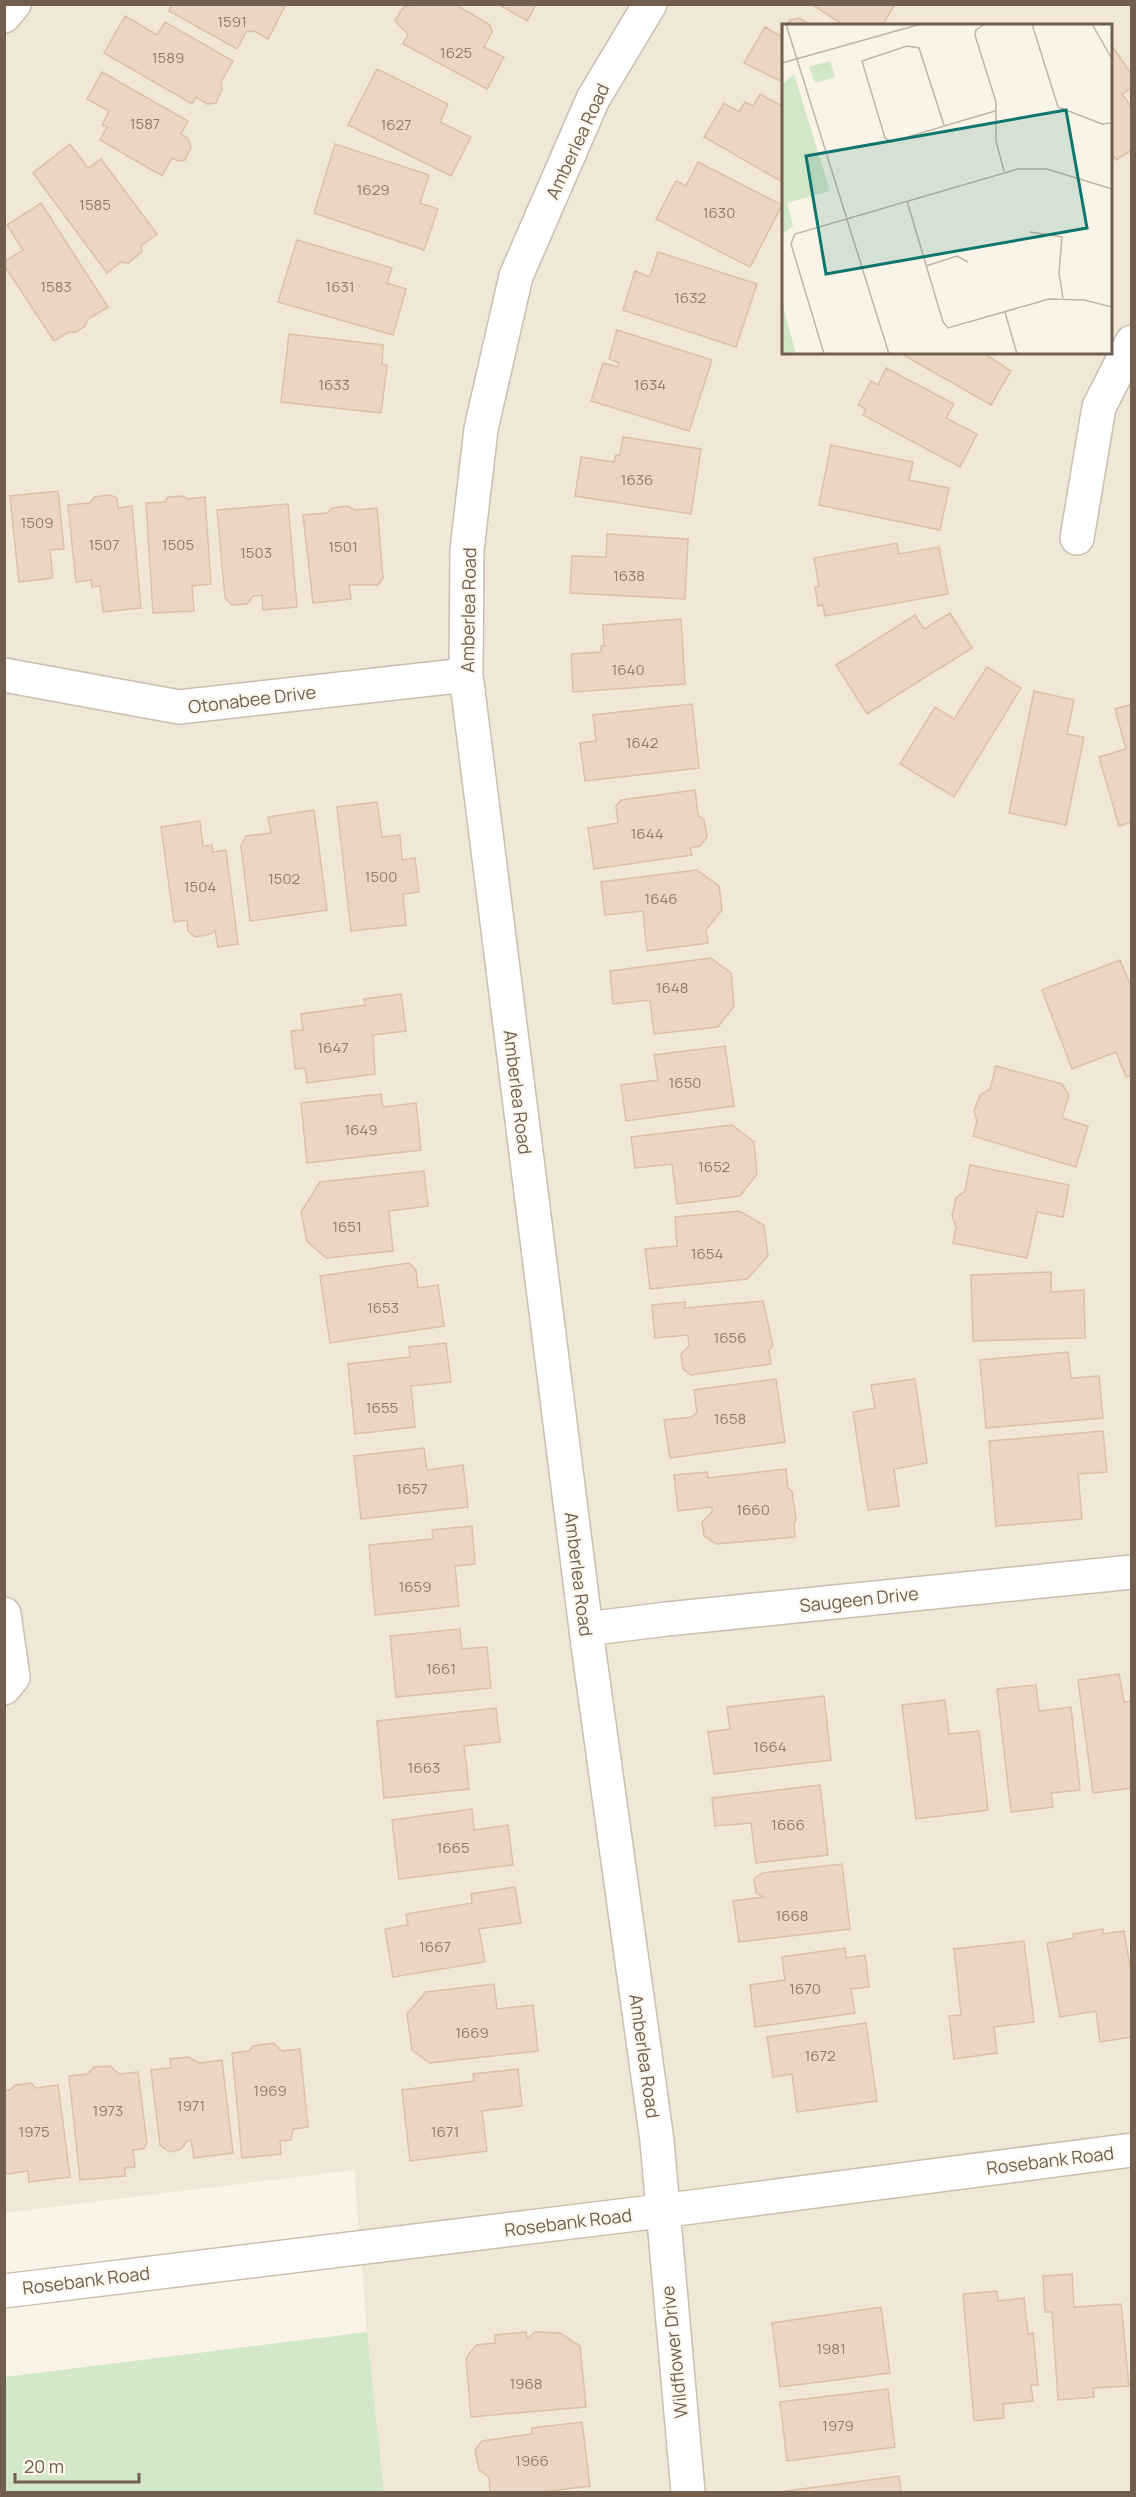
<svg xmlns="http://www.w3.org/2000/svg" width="1136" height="2497" font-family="Manrope,sans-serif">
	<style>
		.residential { fill: #f1e7d7; fill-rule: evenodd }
		.green { fill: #d2e6c8 }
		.building { fill: #ecd6c3; stroke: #ddbfa5; stroke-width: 1.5 }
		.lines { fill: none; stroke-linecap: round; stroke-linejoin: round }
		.street-casing { stroke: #cbbdaf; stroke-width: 36 }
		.secondary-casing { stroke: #cdbead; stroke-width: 36 }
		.street { stroke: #fff; stroke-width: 33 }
		.secondary { stroke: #fff; stroke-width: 33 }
		.labels { text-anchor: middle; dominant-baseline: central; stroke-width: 4.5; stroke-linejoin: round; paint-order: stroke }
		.number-label { font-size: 15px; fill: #907c6c }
		.street-label { font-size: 18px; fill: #715e4f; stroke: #fdf8ee }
		.inset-road { fill: none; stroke: #bfb4a6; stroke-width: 1.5 }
		.view { fill: #0f766e; fill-opacity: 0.15; stroke: #0f766e; stroke-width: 3 }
		.inset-edge { fill: none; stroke: #715e4f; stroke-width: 3 }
	</style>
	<rect width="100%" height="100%" fill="#faf4e8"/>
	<!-- residential -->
	<path class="residential" d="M 4,5 L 1131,5 L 1131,2492 L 384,2492 L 367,2332 L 354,2170 L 5,2213 ZM 784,26 L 1110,26 L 1110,352 L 784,352 Z"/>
	<!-- green -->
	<path class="green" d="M 367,2332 L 384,2492 L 5,2492 L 5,2377 Z"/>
	<!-- building -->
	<path class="building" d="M 172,4 L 286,4 L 268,39 L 254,31 L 246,32 L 237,49 L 169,11 Z
		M 410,4 L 455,4 L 490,25 L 492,32 L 484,47 L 504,57 L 487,89 L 403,44 L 408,34 L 395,21 L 402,9 Z
		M 498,4 L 536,4 L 527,21 Z
		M 811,4 L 895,4 L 882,26 L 845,26 Z
		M 125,16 L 157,35 L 165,22 L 233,61 L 221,82 L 222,90 L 216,103 L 207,104 L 196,97 L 192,104 L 104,53 Z
		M 799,18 L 814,26 L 786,26 L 790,20 Z
		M 765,27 L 784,38 L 784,83 L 744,63 Z
		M 1110,43 L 1132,75 L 1132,88 L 1122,94 L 1132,108 L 1132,150 L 1116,160 L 1110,151 Z
		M 377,69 L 448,104 L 440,122 L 471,137 L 451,176 L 348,125 Z
		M 102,72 L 188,121 L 181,134 L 188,139 L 191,147 L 185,160 L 178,161 L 172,158 L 162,176 L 100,140 L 107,127 L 102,125 L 109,111 L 87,99 Z
		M 760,94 L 784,107 L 784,183 L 704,137 L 724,103 L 739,112 L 745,102 L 753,106 Z
		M 70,144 L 88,168 L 101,159 L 157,234 L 141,246 L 142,252 L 128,263 L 121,262 L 107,273 L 33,173 Z
		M 335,144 L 429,175 L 420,203 L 438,209 L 424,250 L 314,213 Z
		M 698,162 L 782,205 L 750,267 L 656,219 L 676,181 L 686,186 Z
		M 41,203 L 108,307 L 88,319 L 85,326 L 76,332 L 69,332 L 54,341 L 4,265 L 4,262 L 23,250 L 7,225 Z
		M 297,240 L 392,268 L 387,283 L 406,289 L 393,335 L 278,302 Z
		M 658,252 L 757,284 L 736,347 L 623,310 L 635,271 L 650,277 Z
		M 617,330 L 712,360 L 689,431 L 591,401 L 603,363 L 618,367 L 619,363 L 609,359 Z
		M 289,334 L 383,345 L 382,364 L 387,365 L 381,413 L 281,402 Z
		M 898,352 L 982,352 L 1011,371 L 991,405 Z
		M 886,368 L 954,404 L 946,418 L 977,434 L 960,467 L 863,415 L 866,409 L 858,405 L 871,381 L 878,385 Z
		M 623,437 L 701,449 L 691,514 L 575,496 L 581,457 L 614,462 L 616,455 L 620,455 Z
		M 831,445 L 913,462 L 909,480 L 949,488 L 940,530 L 819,505 Z
		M 58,491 L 64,549 L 50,550 L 53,578 L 19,582 L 10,496 Z
		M 110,495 L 117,498 L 118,508 L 132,506 L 141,608 L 103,612 L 100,586 L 92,587 L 91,580 L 76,582 L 68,505 L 90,503 L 94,497 Z
		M 183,496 L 188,499 L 205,497 L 211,584 L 192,586 L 194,611 L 153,613 L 146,503 L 165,502 L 168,497 Z
		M 288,504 L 297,607 L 263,610 L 262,595 L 253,596 L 247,604 L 232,605 L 225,598 L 217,510 Z
		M 347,506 L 355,510 L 377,508 L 383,578 L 378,585 L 349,585 L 351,599 L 313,603 L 303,515 L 327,513 L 332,508 Z
		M 607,534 L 688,539 L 685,599 L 570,593 L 572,556 L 606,557 Z
		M 897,543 L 899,554 L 939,547 L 948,594 L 825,616 L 823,605 L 818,606 L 815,587 L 819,586 L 814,558 Z
		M 950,613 L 972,648 L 867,714 L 836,665 L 915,615 L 924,629 Z
		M 681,619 L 685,684 L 573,692 L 571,654 L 601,652 L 601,646 L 604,646 L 603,625 Z
		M 987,667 L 1021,688 L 954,797 L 900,764 L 935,707 L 954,719 Z
		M 1034,691 L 1074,700 L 1067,734 L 1084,737 L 1066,825 L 1009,813 Z
		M 692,704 L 699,768 L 585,781 L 580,743 L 596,741 L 593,715 Z
		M 1132,704 L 1132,822 L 1119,826 L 1099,757 L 1126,749 L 1115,709 Z
		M 695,790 L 698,815 L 704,820 L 707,837 L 700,846 L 690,848 L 692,855 L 594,869 L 588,828 L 618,823 L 616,806 L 621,800 Z
		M 377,802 L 382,837 L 400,835 L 402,860 L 415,858 L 419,892 L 403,894 L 406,925 L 351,931 L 337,807 Z
		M 314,810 L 327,910 L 250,921 L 241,846 L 246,836 L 271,833 L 268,817 Z
		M 200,821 L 203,846 L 212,845 L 213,852 L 226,850 L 238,944 L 218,947 L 215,930 L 211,934 L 195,937 L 188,931 L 187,920 L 174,922 L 161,827 Z
		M 697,870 L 719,886 L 722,910 L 706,930 L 708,943 L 647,951 L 643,911 L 605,915 L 601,882 Z
		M 711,958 L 731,973 L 734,1006 L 718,1027 L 654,1034 L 650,1000 L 613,1004 L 610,971 Z
		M 1120,960 L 1132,989 L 1132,1075 L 1126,1077 L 1116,1052 L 1072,1069 L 1042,990 Z
		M 401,994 L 406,1031 L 373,1035 L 375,1074 L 307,1083 L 305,1068 L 295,1069 L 291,1031 L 303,1030 L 301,1014 L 365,1005 L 364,999 Z
		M 725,1046 L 734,1106 L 626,1121 L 621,1085 L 658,1080 L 654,1055 Z
		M 996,1066 L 1062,1084 L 1069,1095 L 1062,1118 L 1088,1126 L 1076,1167 L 973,1136 L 977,1121 L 974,1111 L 980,1095 L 990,1089 Z
		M 381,1094 L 383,1107 L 416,1103 L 421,1150 L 307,1163 L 301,1103 Z
		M 732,1125 L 754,1142 L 757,1174 L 740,1196 L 677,1204 L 672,1164 L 635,1168 L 631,1137 Z
		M 970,1165 L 1069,1185 L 1063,1217 L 1037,1212 L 1027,1258 L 953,1243 L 956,1227 L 952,1216 L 956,1198 L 965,1191 Z
		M 424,1171 L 428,1206 L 389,1211 L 393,1251 L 326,1258 L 307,1241 L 301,1212 L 320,1182 Z
		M 739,1211 L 764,1225 L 768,1256 L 747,1279 L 650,1289 L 645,1249 L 677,1246 L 675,1217 Z
		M 409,1263 L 416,1270 L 418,1288 L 438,1285 L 444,1326 L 330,1343 L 320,1276 Z
		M 1051,1272 L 1051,1292 L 1084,1290 L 1085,1338 L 973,1341 L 971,1275 Z
		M 763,1301 L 773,1346 L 769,1350 L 771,1364 L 691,1375 L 683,1369 L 681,1354 L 689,1346 L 688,1335 L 655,1338 L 652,1305 L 685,1302 L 685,1308 Z
		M 446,1343 L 451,1382 L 411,1386 L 415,1427 L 355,1434 L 348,1364 L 410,1357 L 409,1347 Z
		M 1068,1352 L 1071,1378 L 1099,1376 L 1103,1418 L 986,1428 L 980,1360 Z
		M 776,1379 L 785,1442 L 670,1458 L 664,1420 L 692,1417 L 697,1412 L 694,1390 Z
		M 915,1379 L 927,1463 L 894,1469 L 899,1506 L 868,1510 L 853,1412 L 875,1408 L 871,1385 Z
		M 1103,1431 L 1107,1472 L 1078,1474 L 1082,1519 L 996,1526 L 989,1441 Z
		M 424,1448 L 427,1470 L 463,1465 L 468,1507 L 361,1519 L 354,1456 Z
		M 786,1469 L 788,1488 L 792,1491 L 796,1520 L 794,1524 L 795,1537 L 716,1544 L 704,1536 L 702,1522 L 712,1512 L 712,1507 L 678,1511 L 674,1475 L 707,1472 L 708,1478 Z
		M 472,1526 L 475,1564 L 455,1566 L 459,1606 L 375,1615 L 369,1545 L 433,1539 L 432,1530 Z
		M 460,1629 L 462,1649 L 487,1647 L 491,1688 L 396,1697 L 390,1636 Z
		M 1119,1674 L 1124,1702 L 1132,1701 L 1132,1788 L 1093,1793 L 1078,1680 Z
		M 1036,1685 L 1039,1711 L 1071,1707 L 1080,1790 L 1051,1793 L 1053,1807 L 1011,1812 L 997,1689 Z
		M 824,1696 L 831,1760 L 714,1774 L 708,1732 L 730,1729 L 727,1707 Z
		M 945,1700 L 949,1734 L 979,1731 L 988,1810 L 916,1819 L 902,1705 Z
		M 496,1708 L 500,1742 L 464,1746 L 469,1789 L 384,1798 L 377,1721 Z
		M 820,1785 L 828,1855 L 756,1863 L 751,1823 L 715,1826 L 712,1798 Z
		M 472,1809 L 474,1830 L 508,1825 L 513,1865 L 399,1879 L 392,1820 Z
		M 842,1864 L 850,1929 L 739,1942 L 733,1901 L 763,1897 L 756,1893 L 754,1879 L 762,1873 Z
		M 515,1887 L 521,1923 L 479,1929 L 485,1962 L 393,1977 L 385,1929 L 408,1925 L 406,1914 L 472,1903 L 471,1894 Z
		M 1103,1929 L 1103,1934 L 1124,1931 L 1132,1978 L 1132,2037 L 1100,2042 L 1096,2011 L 1060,2017 L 1047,1943 L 1074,1938 L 1073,1934 Z
		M 1024,1941 L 1034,2022 L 994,2027 L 997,2053 L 954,2059 L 949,2016 L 961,2015 L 954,1949 Z
		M 845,1948 L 846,1958 L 865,1955 L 869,1987 L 851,1989 L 855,2013 L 755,2027 L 750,1985 L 785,1980 L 782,1957 Z
		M 494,1984 L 497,2009 L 533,2005 L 538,2051 L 430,2063 L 412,2050 L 407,2014 L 426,1992 Z
		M 866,2023 L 877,2101 L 797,2112 L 792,2074 L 773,2077 L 767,2037 Z
		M 273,2043 L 282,2051 L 300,2049 L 308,2127 L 293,2129 L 291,2140 L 280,2141 L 281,2154 L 242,2158 L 232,2053 L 249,2051 L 253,2046 Z
		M 188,2057 L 199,2063 L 222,2060 L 233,2153 L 194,2158 L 191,2140 L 187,2141 L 181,2149 L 170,2152 L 160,2145 L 151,2070 L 171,2068 L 170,2059 Z
		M 110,2066 L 119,2074 L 138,2072 L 147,2143 L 143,2149 L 133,2150 L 135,2167 L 125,2168 L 125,2176 L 80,2180 L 69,2076 L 87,2074 L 94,2067 Z
		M 518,2069 L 522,2106 L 482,2111 L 487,2151 L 410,2161 L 402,2090 L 474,2081 L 473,2074 Z
		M 31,2083 L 36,2088 L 58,2085 L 70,2177 L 29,2182 L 28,2171 L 8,2174 L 4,2171 L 4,2090 L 10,2090 L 15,2085 Z
		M 1072,2274 L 1074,2307 L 1121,2304 L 1129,2386 L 1093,2388 L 1094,2397 L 1058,2400 L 1052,2312 L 1045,2312 L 1043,2276 Z
		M 997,2291 L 998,2301 L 1024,2298 L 1028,2334 L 1033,2333 L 1038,2385 L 1031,2385 L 1033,2401 L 1003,2404 L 1004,2418 L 974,2421 L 963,2294 Z
		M 881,2307 L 890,2373 L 780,2387 L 772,2323 Z
		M 526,2332 L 527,2339 L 535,2332 L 560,2333 L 580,2346 L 586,2407 L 471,2417 L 466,2358 L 476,2345 L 495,2343 L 495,2335 Z
		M 888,2389 L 895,2447 L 787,2461 L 780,2402 Z
		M 582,2422 L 590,2486 L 541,2492 L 490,2492 L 489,2477 L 479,2470 L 475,2450 L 482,2441 L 532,2434 L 532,2428 Z
		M 899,2476 L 901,2492 L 779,2492 Z"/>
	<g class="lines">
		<!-- street casing -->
		<g class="street-casing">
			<path id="street" d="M 650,4 L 593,99 L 516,276 L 481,429 L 467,550 L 466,675 L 588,1645 L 657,2141 L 688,2492
				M 4,16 L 14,4
				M 1077,538 L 1099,407 L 1132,342
				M 4,675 L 179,707 L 466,675
				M 4,1614 L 13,1677 L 4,1688
				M 586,1629 L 667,1619 L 1132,1572"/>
		</g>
		<!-- secondary casing -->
		<g class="secondary-casing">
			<path id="secondary" d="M 4,2291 L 661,2211 L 1132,2150"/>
		</g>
		<!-- street -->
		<use href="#street" class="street"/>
		<!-- secondary -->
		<use href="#secondary" class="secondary"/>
	</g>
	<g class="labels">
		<!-- number labels -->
		<g class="number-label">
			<text x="232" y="21">1591</text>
			<text x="456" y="52">1625</text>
			<text x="168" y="57">1589</text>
			<text x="145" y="123">1587</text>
			<text x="396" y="124">1627</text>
			<text x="373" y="189">1629</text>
			<text x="95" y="204">1585</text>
			<text x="719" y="212">1630</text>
			<text x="56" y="286">1583</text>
			<text x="340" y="286">1631</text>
			<text x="690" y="297">1632</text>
			<text x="334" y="384">1633</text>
			<text x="650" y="384">1634</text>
			<text x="637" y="479">1636</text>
			<text x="37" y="522">1509</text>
			<text x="104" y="544">1507</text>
			<text x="178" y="544">1505</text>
			<text x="343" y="546">1501</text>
			<text x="256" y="552">1503</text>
			<text x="629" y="575">1638</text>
			<text x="628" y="669">1640</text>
			<text x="642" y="742">1642</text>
			<text x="647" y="833">1644</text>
			<text x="381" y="876">1500</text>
			<text x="284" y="878">1502</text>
			<text x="200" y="886">1504</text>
			<text x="661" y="898">1646</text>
			<text x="672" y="987">1648</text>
			<text x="333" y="1047">1647</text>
			<text x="685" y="1082">1650</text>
			<text x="361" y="1129">1649</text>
			<text x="714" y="1166">1652</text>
			<text x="347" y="1226">1651</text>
			<text x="707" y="1253">1654</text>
			<text x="383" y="1307">1653</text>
			<text x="730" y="1337">1656</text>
			<text x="382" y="1407">1655</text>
			<text x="730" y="1418">1658</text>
			<text x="412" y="1488">1657</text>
			<text x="753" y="1509">1660</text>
			<text x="415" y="1586">1659</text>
			<text x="441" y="1668">1661</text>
			<text x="770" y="1746">1664</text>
			<text x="424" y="1767">1663</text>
			<text x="788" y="1824">1666</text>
			<text x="453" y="1847">1665</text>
			<text x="792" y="1915">1668</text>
			<text x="435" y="1946">1667</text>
			<text x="805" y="1988">1670</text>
			<text x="472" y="2032">1669</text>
			<text x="820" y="2055">1672</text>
			<text x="270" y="2090">1969</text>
			<text x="191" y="2105">1971</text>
			<text x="108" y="2110">1973</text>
			<text x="34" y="2131">1975</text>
			<text x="445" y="2131">1671</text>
			<text x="831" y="2348">1981</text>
			<text x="526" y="2383">1968</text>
			<text x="838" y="2425">1979</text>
			<text x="532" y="2460">1966</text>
		</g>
		<!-- street labels -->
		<g class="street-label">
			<text transform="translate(577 141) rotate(-65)">Amberlea Road</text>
			<text transform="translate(468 610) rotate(-89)">Amberlea Road</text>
			<text transform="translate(252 699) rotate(-7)">Otonabee Drive</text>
			<text transform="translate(518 1092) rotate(83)">Amberlea Road</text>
			<text transform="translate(579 1574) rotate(83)">Amberlea Road</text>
			<text transform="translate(859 1599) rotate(-6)">Saugeen Drive</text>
			<text transform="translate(645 2056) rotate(82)">Amberlea Road</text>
			<text transform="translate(1050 2160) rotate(-7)">Rosebank Road</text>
			<text transform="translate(568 2222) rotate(-7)">Rosebank Road</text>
			<text transform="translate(86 2280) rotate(-7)">Rosebank Road</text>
			<text transform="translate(674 2352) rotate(-96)">Wildflower Drive</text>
		</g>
	</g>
	<!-- overview -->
	<g transform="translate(782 24)">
		<rect width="330" height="330" fill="#faf4e8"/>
		<path d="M 48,37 L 53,53 L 33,59 L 27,43 ZM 12,50 L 48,167 L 5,179 L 11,202 L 2,209 L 0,219 L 0,61 ZM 0,279 L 14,330 L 0,330 Z" fill="#d2e6c8"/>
		<path class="inset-road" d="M 4,0 L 107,330M 203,0 L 194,6 L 193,11 L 214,78 L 214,117 L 222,147M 250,0 L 276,83 L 320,100 L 330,99M 310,0 L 330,35M 0,39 L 139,0M 162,101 L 137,24 L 125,22 L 80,37 L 103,114 L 109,118 L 213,87M 125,177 L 161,298 L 166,304 L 267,275 L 302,276 L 330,283M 248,208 L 280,213 L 277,249 L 281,274M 144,242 L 175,232 L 186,238M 223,288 L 235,330M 42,330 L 9,220 L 13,210 L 236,145 L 265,145 L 330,165"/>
		<path class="view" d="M 284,86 L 305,204 L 44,250 L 24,132 Z"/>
		<rect width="330" height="330" class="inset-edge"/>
	</g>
	<!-- border -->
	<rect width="1136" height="2497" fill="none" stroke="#715e4f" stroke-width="12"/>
	<!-- scale -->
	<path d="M15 2473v9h124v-9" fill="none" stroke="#715e4f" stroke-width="3"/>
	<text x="24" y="2473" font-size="18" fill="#715e4f" stroke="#fdf8ee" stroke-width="4.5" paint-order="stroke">20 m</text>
</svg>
